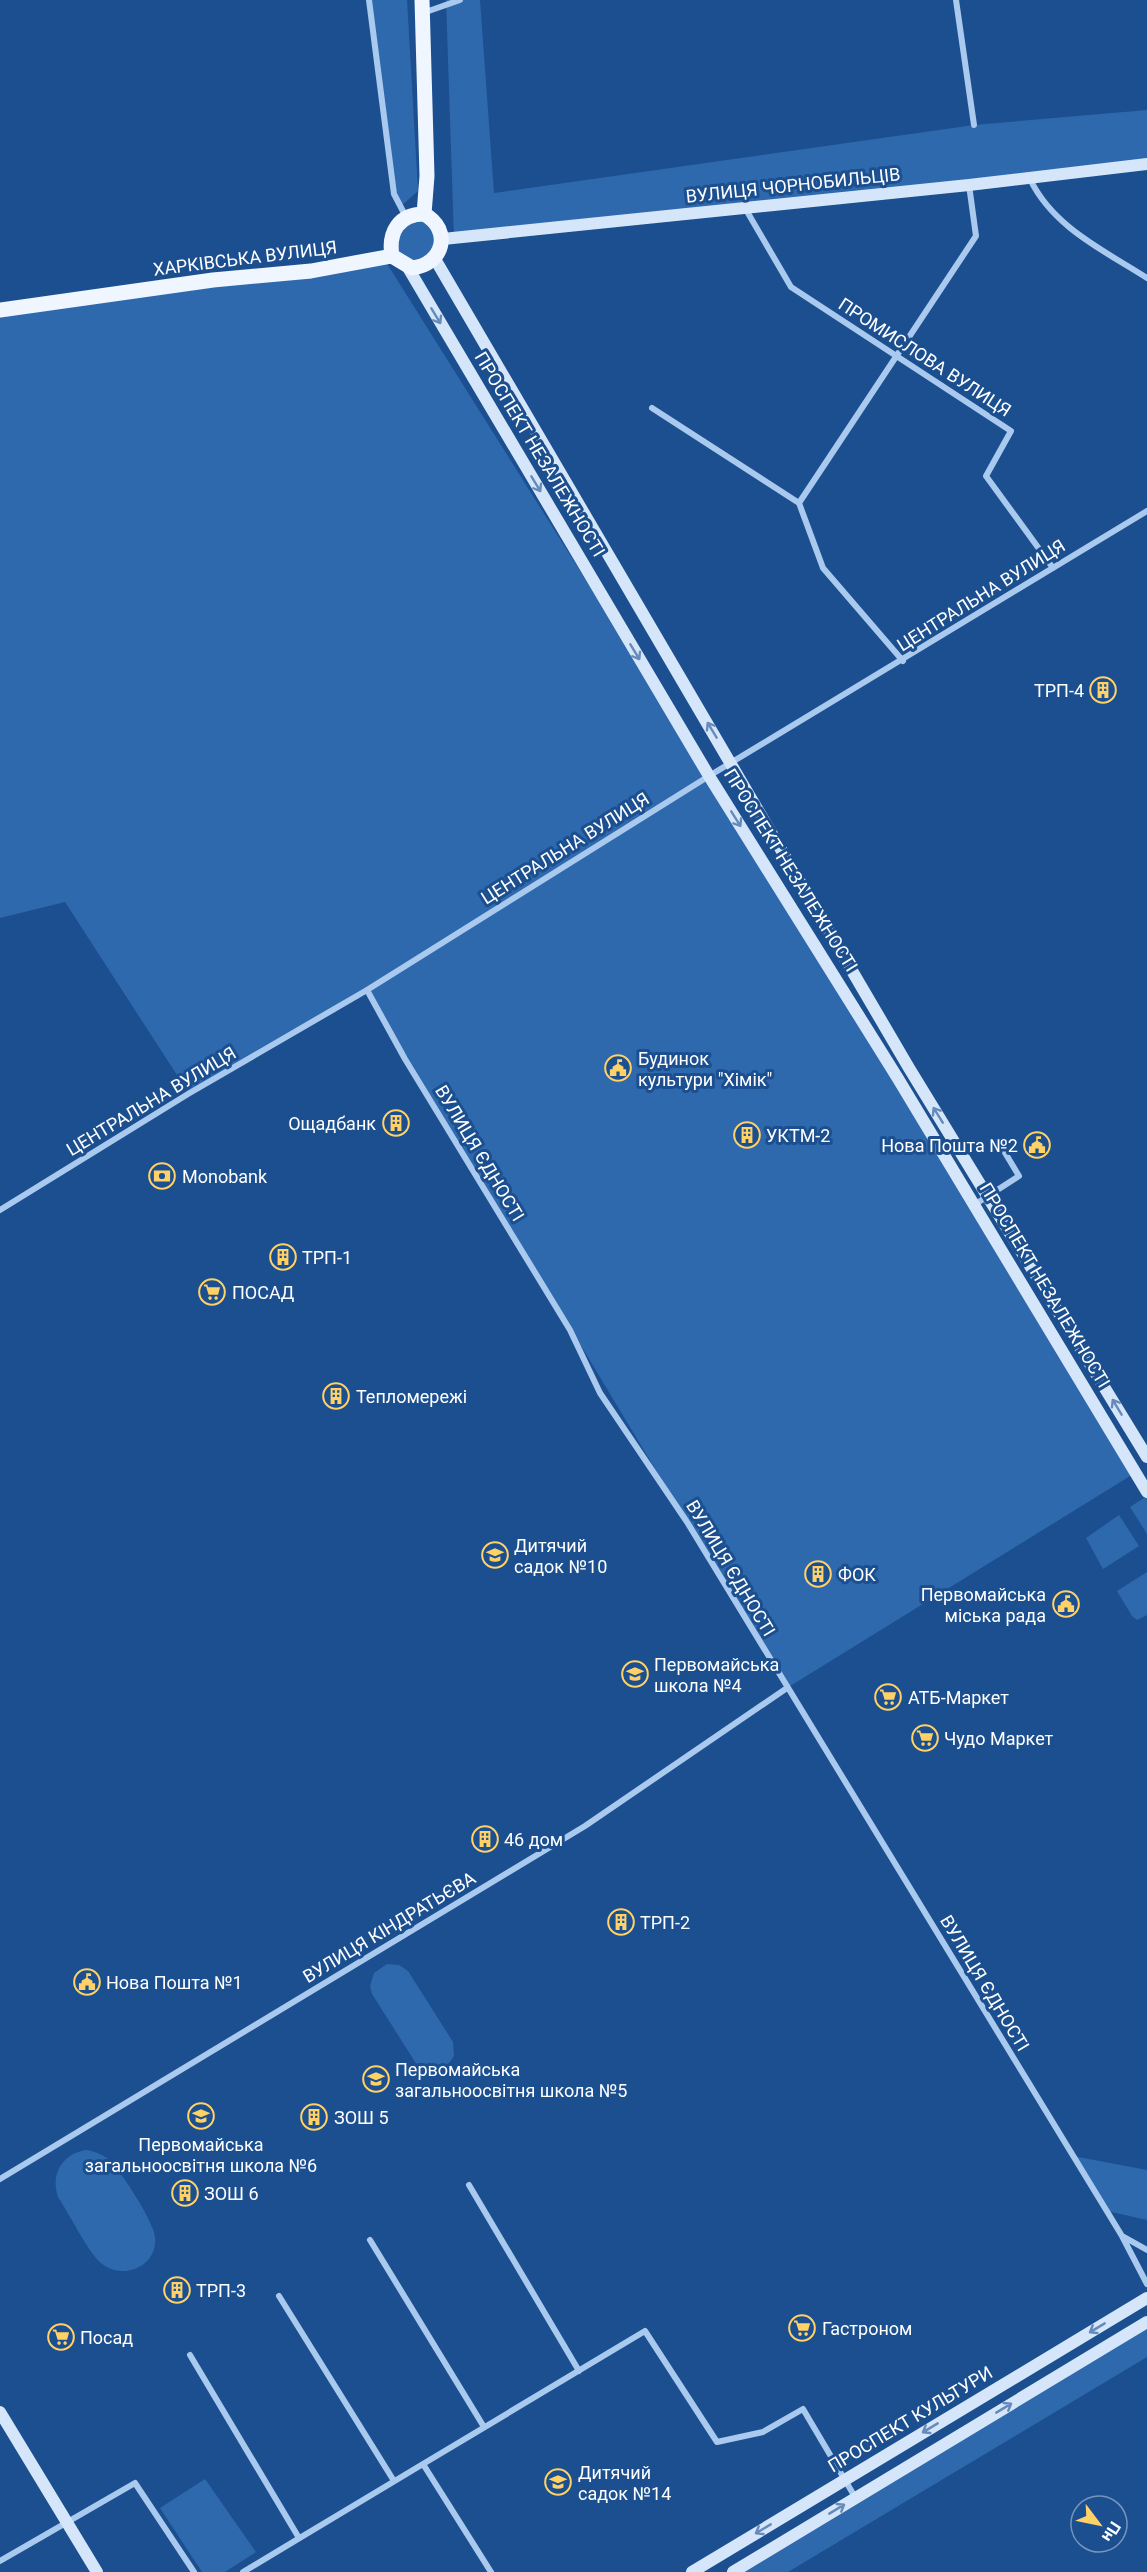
<svg xmlns="http://www.w3.org/2000/svg" width="1147" height="2572" font-family="Roboto,sans-serif">
	<style>
		.green { fill: #2e69ad }
		.lines { fill: none; stroke-linecap: round; stroke-linejoin: round }
		.street { stroke: #a9c9ee; stroke-width: 6 }
		.secondary { stroke: #d6e6fa; stroke-width: 12 }
		.primary { stroke: #f0f6ff; stroke-width: 15 }
		.oneway { stroke: #668bba }
		.labels { text-anchor: middle; dominant-baseline: central; stroke-width: 6; stroke-linejoin: round; paint-order: stroke }
		.street-label { font-size: 18px; fill: #fff; stroke: #1b4f8f }
		.poi-label { font-size: 18px; fill: #fff; stroke: #1b4f8f; text-anchor: start }
	</style>
	<rect width="100%" height="100%" fill="#1b4f8f"/>
	<!-- green -->
	<path class="green" d="M 369,0 L 407,0 L 418,191 L 400,207 L 394,194 Z
		M 446,0 L 480,0 L 494,193 L 974,125 L 1147,110 L 1147,164 L 454,238 Z
		M 424,214 L 441,249 L 412,268 L 391,243 L 392,236 Z
		M 384,259 L 709,776 L 1135,1473 L 787,1688 L 367,990 L 188,1092 L 65,902 L 0,918 L 0,310 Z
		M 1147,1496 L 1147,1534 L 1130,1507 Z
		M 1119,1515 L 1139,1546 L 1103,1569 L 1086,1538 Z
		M 1147,1572 L 1147,1615 L 1137,1620 L 1132,1616 L 1117,1591 Z
		M 387,1964 L 399,1965 L 408,1971 L 453,2042 L 454,2056 L 445,2069 L 433,2073 L 417,2065 L 372,1994 L 370,1986 L 374,1973 Z
		M 87,2150 C 96,2152 105,2155 111,2162 C 122,2173 154,2222 155,2237 C 158,2267 122,2281 101,2263 C 87,2251 69,2213 58,2197 C 50,2174 63,2153 87,2150 Z
		M 1073,2156 L 1147,2170 L 1147,2220 L 1107,2211 Z
		M 1147,2322 L 1147,2357 L 788,2572 L 733,2572 Z
		M 205,2479 L 256,2552 L 225,2572 L 202,2572 L 160,2508 Z"/>
	<g class="lines">
		<!-- street -->
		<path class="street" d="M 369,0 L 394,194 L 406,217
			M 956,0 L 974,125
			M 423,13 L 460,0
			M 1030,179 C 1053,227 1103,250 1147,278
			M 745,208 L 791,287 L 1011,431 L 986,476 L 1053,568
			M 652,408 L 799,503 L 823,568 L 903,661
			M 799,503 L 976,236 L 969,185
			M 367,990 L 405,1059 L 570,1330 L 600,1393 L 687,1522 L 1122,2236 L 1147,2284
			M 974,1205 L 1019,1176 L 1004,1151
			M 0,1210 L 188,1094 L 367,990 L 709,776 L 1147,511
			M 0,2179 L 585,1826 L 787,1688
			M 469,2185 L 579,2371
			M 1124,2237 L 1147,2250
			M 370,2240 L 484,2427
			M 279,2296 L 394,2481
			M 190,2355 L 299,2538
			M 0,2561 L 135,2483 L 194,2572
			M 243,2572 L 423,2464
			M 491,2572 L 423,2464 L 645,2331 L 717,2442 L 763,2432 L 803,2409 L 855,2497"/>
		<!-- secondary -->
		<path class="secondary" d="M 443,239 L 969,185 L 1147,164
			M 435,259 L 909,1068 L 1147,1457
			M 407,266 L 709,776 L 897,1077 L 1147,1492
			M 0,2412 L 97,2572
			M 692,2572 L 1147,2298
			M 733,2572 L 1147,2322"/>
		<!-- primary -->
		<path class="primary" d="M 422,0 L 427,176 L 424,214
			M 424,214 C 453,230 443,265 412,268 L 392,256 C 388,232 399,214 424,214 Z
			M 0,310 L 213,280 L 311,271 L 392,256"/>
	</g>
	<!-- one-way arrows -->
	<defs><path id="oneway-shaft" d="M-6 0H5M1.5-3L5.5 0L1.5 3" fill="none" stroke-width="1.6" stroke-linecap="round" stroke-linejoin="round" transform="scale(1.5)"/></defs>
	<g class="oneway">
		<use href="#oneway-shaft" transform="translate(436 316) rotate(59)"/>
		<use href="#oneway-shaft" transform="translate(536 484) rotate(59)"/>
		<use href="#oneway-shaft" transform="translate(635 652) rotate(59)"/>
		<use href="#oneway-shaft" transform="translate(712 730) rotate(-121)"/>
		<use href="#oneway-shaft" transform="translate(736 819) rotate(58)"/>
		<use href="#oneway-shaft" transform="translate(938 1115) rotate(-122)"/>
		<use href="#oneway-shaft" transform="translate(1117 1407) rotate(-121)"/>
		<use href="#oneway-shaft" transform="translate(1097 2328) rotate(149)"/>
		<use href="#oneway-shaft" transform="translate(1004 2408) rotate(-31)"/>
		<use href="#oneway-shaft" transform="translate(930 2428) rotate(149)"/>
		<use href="#oneway-shaft" transform="translate(837 2509) rotate(-31)"/>
		<use href="#oneway-shaft" transform="translate(763 2529) rotate(149)"/>
	</g>
	<!-- icons -->
	<defs>
		<g id="building-ring" transform="scale(1.35)"><circle r="9.5" fill="#1b4f8f" stroke="#ffd166" stroke-width="1.5"/><path d="M-4-6H4V6H1V3H-1V6H-4ZM-2.5-4.3h1.7v1.8h-1.7ZM.8-4.3h1.7v1.8H.8ZM-2.5-1h1.7V.8h-1.7ZM.8-1h1.7V.8H.8Z" fill="#ffd166"/></g>
		<g id="civic-ring" transform="scale(1.35)"><circle r="9.5" fill="#1b4f8f" stroke="#ffd166" stroke-width="1.5"/><path d="M-.6-6.5H3V-4.5H.6V-3L4-1V1h2V6H-6V1h2V-1L-.6-3ZM-1.2 2.5V6h2.4V2.5Z" fill="#ffd166"/></g>
		<g id="bank-ring" transform="scale(1.35)"><circle r="9.5" fill="#1b4f8f" stroke="#ffd166" stroke-width="1.5"/><path d="M-6-4H6V4H-6ZM0-2.3a2.3 2.3 0 1 0 0 4.6a2.3 2.3 0 1 0 0-4.6Z" fill="#ffd166"/></g>
		<g id="supermarket-ring" transform="scale(1.35)"><circle r="9.5" fill="#1b4f8f" stroke="#ffd166" stroke-width="1.5"/><path d="M-6-5.5h2.5l.6 2H6L4.5 2H-2.5L-4.4-4H-6ZM-1.5 3.2a1.3 1.3 0 1 0 .1 0ZM3 3.2a1.3 1.3 0 1 0 .1 0Z" fill="#ffd166"/></g>
		<g id="school-ring" transform="scale(1.35)"><circle r="9.5" fill="#1b4f8f" stroke="#ffd166" stroke-width="1.5"/><path d="M0-5L7-2L0 1L-7-2ZM-4 1L0 2.5L4 1V4Q0 6-4 4Z" fill="#ffd166"/></g>
	</defs>
	<g fill-rule="evenodd">
		<use href="#building-ring" x="1103" y="690"/>
		<use href="#civic-ring" x="618" y="1068"/>
		<use href="#building-ring" x="396" y="1123"/>
		<use href="#building-ring" x="747" y="1135"/>
		<use href="#civic-ring" x="1037" y="1145"/>
		<use href="#bank-ring" x="162" y="1176"/>
		<use href="#building-ring" x="283" y="1257"/>
		<use href="#supermarket-ring" x="212" y="1292"/>
		<use href="#building-ring" x="336" y="1396"/>
		<use href="#school-ring" x="495" y="1555"/>
		<use href="#building-ring" x="818" y="1574"/>
		<use href="#civic-ring" x="1066" y="1604"/>
		<use href="#school-ring" x="635" y="1674"/>
		<use href="#supermarket-ring" x="888" y="1697"/>
		<use href="#supermarket-ring" x="925" y="1738"/>
		<use href="#building-ring" x="485" y="1839"/>
		<use href="#building-ring" x="621" y="1922"/>
		<use href="#civic-ring" x="87" y="1982"/>
		<use href="#school-ring" x="376" y="2079"/>
		<use href="#school-ring" x="201" y="2116"/>
		<use href="#building-ring" x="314" y="2117"/>
		<use href="#building-ring" x="185" y="2193"/>
		<use href="#building-ring" x="177" y="2290"/>
		<use href="#supermarket-ring" x="802" y="2328"/>
		<use href="#supermarket-ring" x="61" y="2337"/>
		<use href="#school-ring" x="558" y="2482"/>
	</g>
	<g class="labels">
		<!-- street labels -->
		<g class="street-label">
			<text transform="translate(793 185) rotate(-6)">ВУЛИЦЯ ЧОРНОБИЛЬЦІВ</text>
			<text transform="translate(245 258) rotate(-7)">ХАРКІВСЬКА ВУЛИЦЯ</text>
			<text transform="translate(925 357) rotate(33)">ПРОМИСЛОВА ВУЛИЦЯ</text>
			<text transform="translate(540 454) rotate(59)">ПРОСПЕКТ НЕЗАЛЕЖНОСТІ</text>
			<text transform="translate(981 595) rotate(-32)">ЦЕНТРАЛЬНА ВУЛИЦЯ</text>
			<text transform="translate(565 848) rotate(-32)">ЦЕНТРАЛЬНА ВУЛИЦЯ</text>
			<text transform="translate(791 870) rotate(58)">ПРОСПЕКТ НЕЗАЛЕЖНОСТІ</text>
			<text transform="translate(151 1101) rotate(-31)">ЦЕНТРАЛЬНА ВУЛИЦЯ</text>
			<text transform="translate(480 1153) rotate(59)">ВУЛИЦЯ ЄДНОСТІ</text>
			<text transform="translate(1045 1285) rotate(59)">ПРОСПЕКТ НЕЗАЛЕЖНОСТІ</text>
			<text transform="translate(731 1568) rotate(59)">ВУЛИЦЯ ЄДНОСТІ</text>
			<text transform="translate(389 1927) rotate(-31)">ВУЛИЦЯ КІНДРАТЬЄВА</text>
			<text transform="translate(985 1983) rotate(59)">ВУЛИЦЯ ЄДНОСТІ</text>
			<text transform="translate(910 2419) rotate(-31)">ПРОСПЕКТ КУЛЬТУРИ</text>
		</g>
		<!-- poi labels -->
		<g class="poi-label">
			<text x="1084" y="690" text-anchor="end">ТРП-4</text>
			<text x="638" y="1058">Будинок<tspan x="638" dy="21">культури "Хімік"</tspan></text>
			<text x="376" y="1123" text-anchor="end">Ощадбанк</text>
			<text x="766" y="1135">УКТМ-2</text>
			<text x="1018" y="1145" text-anchor="end">Нова Пошта №2</text>
			<text x="182" y="1176">Monobank</text>
			<text x="302" y="1257">ТРП-1</text>
			<text x="232" y="1292">ПОСАД</text>
			<text x="356" y="1396">Тепломережі</text>
			<text x="514" y="1545">Дитячий<tspan x="514" dy="21">садок №10</tspan></text>
			<text x="838" y="1574">ФОК</text>
			<text x="1046" y="1594" text-anchor="end">Первомайська<tspan x="1046" dy="21">мiська рада</tspan></text>
			<text x="654" y="1664">Первомайська<tspan x="654" dy="21">школа №4</tspan></text>
			<text x="908" y="1697">АТБ-Маркет</text>
			<text x="944" y="1738">Чудо Маркет</text>
			<text x="504" y="1839">46 дом</text>
			<text x="640" y="1922">ТРП-2</text>
			<text x="106" y="1982">Нова Пошта №1</text>
			<text x="395" y="2069">Первомайська<tspan x="395" dy="21">загальноосвітня школа №5</tspan></text>
			<text x="334" y="2117">ЗОШ 5</text>
			<text x="201" y="2144" text-anchor="middle">Первомайська<tspan x="201" dy="21">загальноосвітня школа №6</tspan></text>
			<text x="204" y="2193">ЗОШ 6</text>
			<text x="196" y="2290">ТРП-3</text>
			<text x="822" y="2328">Гастроном</text>
			<text x="80" y="2337">Посад</text>
			<text x="578" y="2472">Дитячий<tspan x="578" dy="21">садок №14</tspan></text>
		</g>
	</g>
	<!-- north arrow -->
	<g transform="translate(1099 2524) rotate(122)"><circle r="28" fill="#1b4f8f" stroke="#7695bc" stroke-width="1.5"/>
	<path d="M0-4.5L10 22L0 15L-10 22Z" fill="#ffd166"/>
	<text y="-9" font-size="16" font-weight="bold" text-anchor="middle" fill="#ffffff">Пн</text>
	</g>
</svg>
